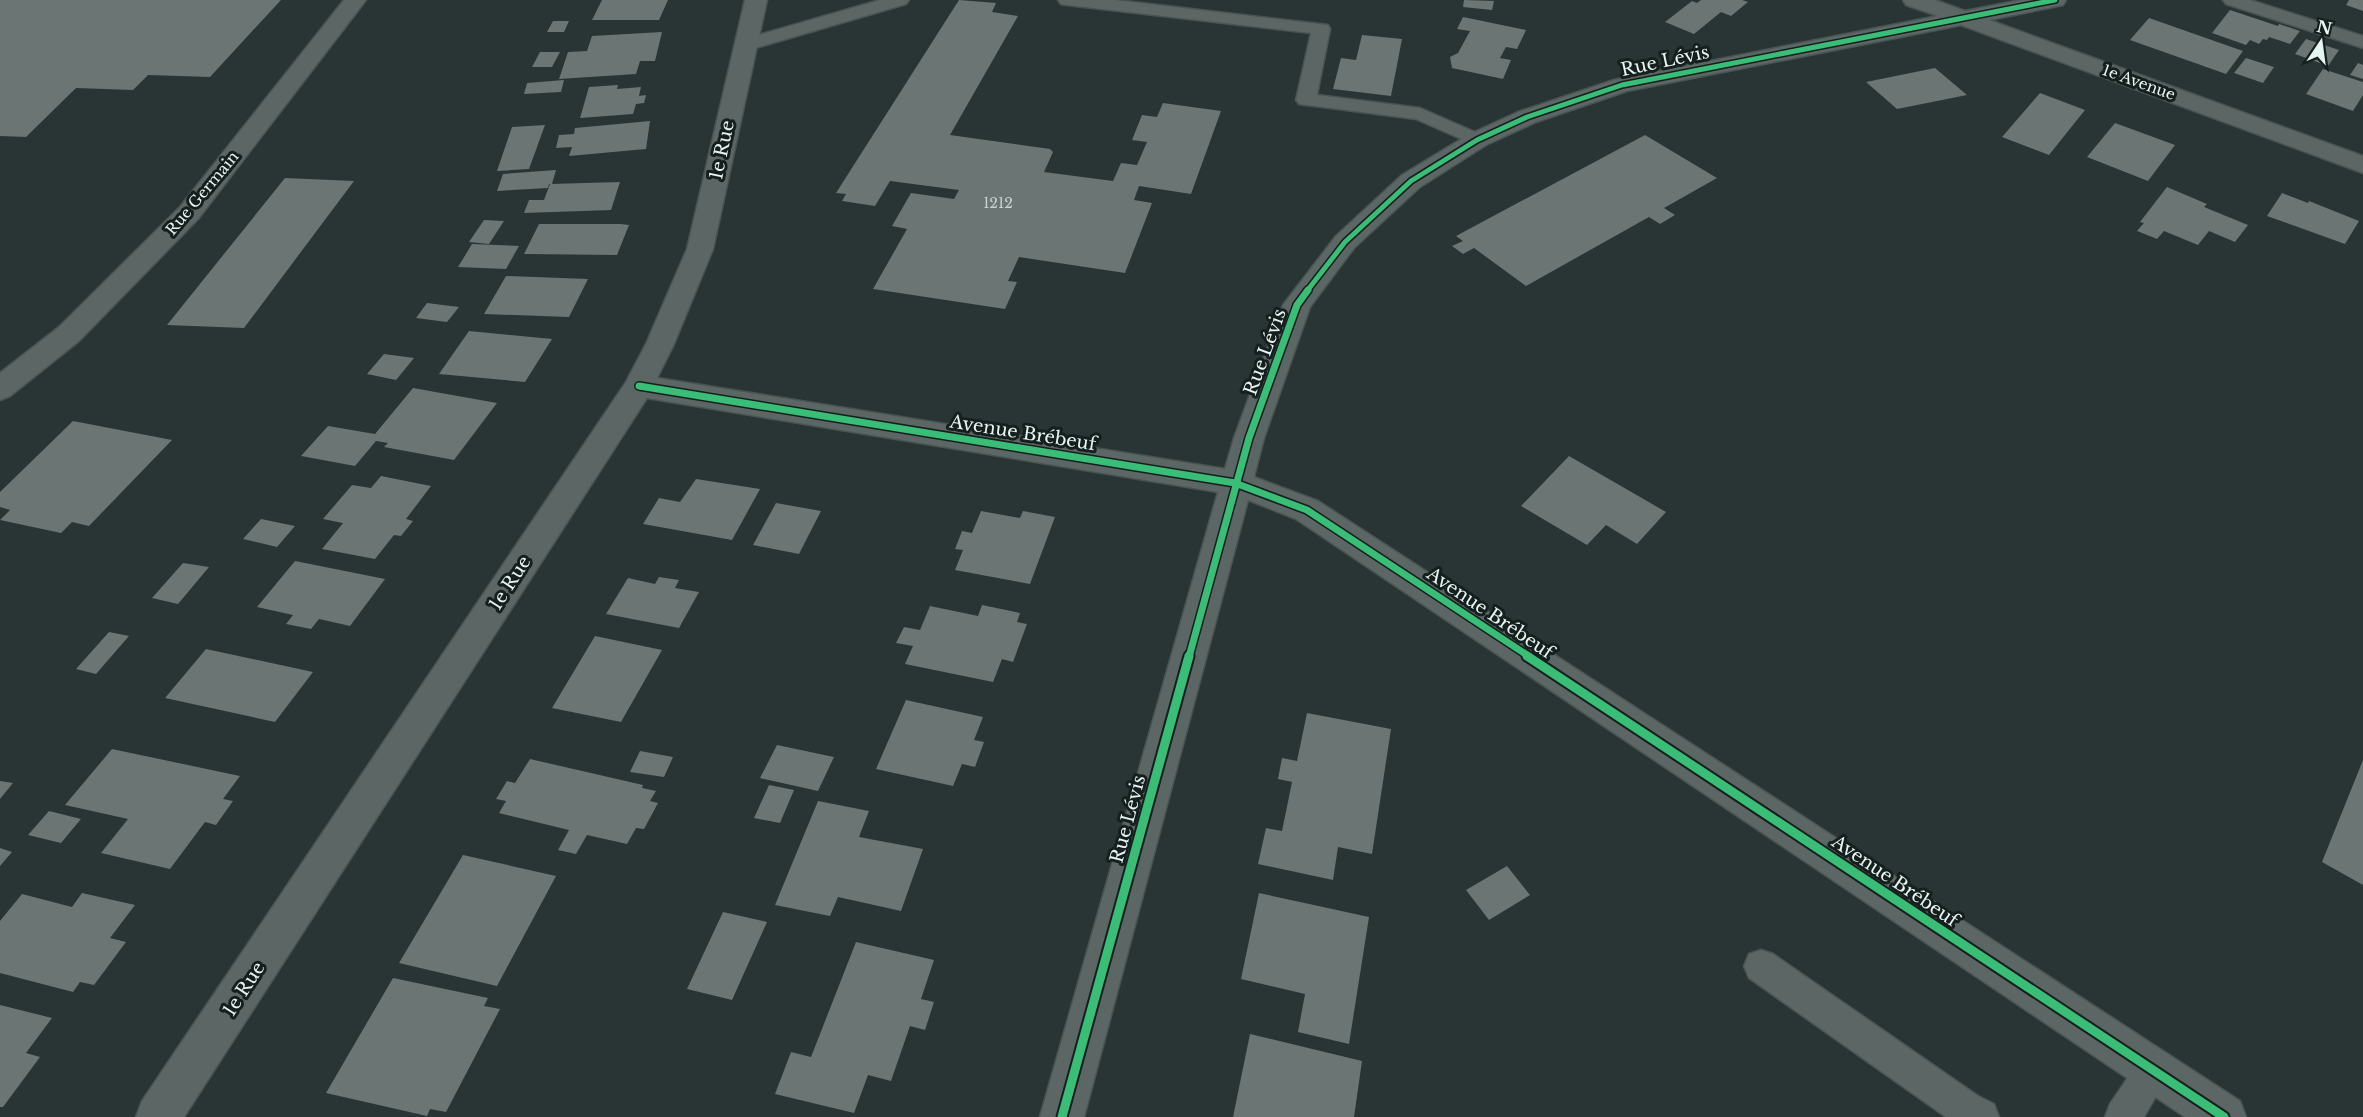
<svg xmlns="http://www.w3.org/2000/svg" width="2363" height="1117" font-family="'Libre Baskerville',serif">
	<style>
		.building { fill: #6a7574 }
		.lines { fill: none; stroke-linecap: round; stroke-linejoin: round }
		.lane-casing { stroke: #485352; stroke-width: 3 }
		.street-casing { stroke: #485352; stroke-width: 3 }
		.lane { fill: #5b6665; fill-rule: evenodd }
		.street { fill: #5b6665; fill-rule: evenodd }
		.cycleway-far2-casing { stroke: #151f1e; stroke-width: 8 }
		.cycleway-far1-casing { stroke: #151f1e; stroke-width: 10 }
		.cycleway-casing { stroke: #151f1e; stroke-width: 13 }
		.cycleway-far2 { stroke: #3abd76; stroke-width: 5 }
		.cycleway-far1 { stroke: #3abd76; stroke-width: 7 }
		.cycleway { stroke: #3abd76; stroke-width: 9 }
		.labels { text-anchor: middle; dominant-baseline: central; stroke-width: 6; stroke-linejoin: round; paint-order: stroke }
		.far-number-label { font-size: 14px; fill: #c7d4d2 }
		.far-street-label { font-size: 15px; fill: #e6f4f2; stroke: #151f1e }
		.street-label { font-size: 18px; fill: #e6f4f2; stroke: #151f1e }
	</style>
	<rect width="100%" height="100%" fill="#283534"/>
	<!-- building -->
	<path class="building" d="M 0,0 L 281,0 L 210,77 L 148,75 L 133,90 L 76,88 L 26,137 L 0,136 Z
		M 602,0 L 668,0 L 659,20 L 592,20 Z
		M 959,0 L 996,3 L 992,12 L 1018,16 L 950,135 L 1050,149 L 1053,152 L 1044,172 L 1113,181 L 1121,163 L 1137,165 L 1147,142 L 1132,140 L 1142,115 L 1157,117 L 1163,103 L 1221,111 L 1191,194 L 1139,186 L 1134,200 L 1152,203 L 1125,273 L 1019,257 L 1008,281 L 1017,282 L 1005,309 L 873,289 L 907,229 L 892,226 L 911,193 L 954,199 L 959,190 L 890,181 L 875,206 L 842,201 L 846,194 L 836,193 Z
		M 1464,0 L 1494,1 L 1492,10 L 1463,7 Z
		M 1701,0 L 1742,0 L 1748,2 L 1731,16 L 1721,12 L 1694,34 L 1665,22 L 1692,1 L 1697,3 Z
		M 2349,0 L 2363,0 L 2363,11 L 2346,5 Z
		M 2230,10 L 2278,26 L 2279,24 L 2300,31 L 2290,44 L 2269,37 L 2267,40 L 2263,39 L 2259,44 L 2250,40 L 2246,45 L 2212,33 Z
		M 1463,17 L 1526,30 L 1517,49 L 1506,47 L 1500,58 L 1511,60 L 1503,79 L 1452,68 L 1450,57 L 1458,53 L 1470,31 L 1457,29 Z
		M 2149,18 L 2243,51 L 2226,74 L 2130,40 Z
		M 553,21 L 569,21 L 564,32 L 547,32 Z
		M 662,32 L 655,61 L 640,61 L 636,74 L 559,79 L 568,52 L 587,51 L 592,36 Z
		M 1362,35 L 1402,39 L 1391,96 L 1333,89 L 1341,58 L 1356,60 Z
		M 2306,39 L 2339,50 L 2328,66 L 2295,54 Z
		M 540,52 L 560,52 L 552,67 L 532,67 Z
		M 2246,58 L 2274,67 L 2263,83 L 2234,73 Z
		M 2358,63 L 2363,65 L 2363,79 L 2350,75 Z
		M 1935,68 L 1967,95 L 1897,109 L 1866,82 Z
		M 2323,69 L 2363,82 L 2363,95 L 2353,111 L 2306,94 Z
		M 564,80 L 561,92 L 524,94 L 527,83 Z
		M 618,85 L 617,89 L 641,87 L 639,96 L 646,95 L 644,103 L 636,104 L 633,114 L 580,118 L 589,87 Z
		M 2040,93 L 2085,110 L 2049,155 L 2002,137 Z
		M 650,121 L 646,149 L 569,156 L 572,147 L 556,148 L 559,135 L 574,134 L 575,128 Z
		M 2115,123 L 2175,145 L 2148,181 L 2087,157 Z
		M 545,125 L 529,169 L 497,171 L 512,127 Z
		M 1645,135 L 1717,178 L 1664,208 L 1675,215 L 1660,224 L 1649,217 L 1526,286 L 1474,248 L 1463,254 L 1452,246 L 1463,241 L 1456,236 Z
		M 556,170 L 552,184 L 549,184 L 548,188 L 497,191 L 503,174 Z
		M 285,178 L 354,181 L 244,328 L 167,325 Z
		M 620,182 L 611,210 L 524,213 L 529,200 L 544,200 L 550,184 Z
		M 2167,187 L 2207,204 L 2204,207 L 2248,225 L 2235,242 L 2209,231 L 2198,245 L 2164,231 L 2157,239 L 2137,231 L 2144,223 L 2140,222 Z
		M 2282,193 L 2308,203 L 2309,201 L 2359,221 L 2345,244 L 2267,216 Z
		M 484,220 L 504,221 L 489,244 L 469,242 Z
		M 539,224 L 620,224 L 629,225 L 617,255 L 524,254 Z
		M 472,244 L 519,246 L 506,269 L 458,267 Z
		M 506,276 L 588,279 L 569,317 L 484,314 Z
		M 427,303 L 459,307 L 447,322 L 416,318 Z
		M 469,331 L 552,339 L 525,382 L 439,374 Z
		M 384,354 L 414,358 L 396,380 L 367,374 Z
		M 413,388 L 497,403 L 454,460 L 384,447 L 388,443 L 376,441 L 355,466 L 301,456 L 328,426 L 375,434 Z
		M 73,421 L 172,440 L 89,526 L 72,522 L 61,533 L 0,520 L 10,510 L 0,507 L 0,492 Z
		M 1569,456 L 1666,512 L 1637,544 L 1606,525 L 1587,545 L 1521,506 Z
		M 381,476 L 431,486 L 406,519 L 413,521 L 401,536 L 394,535 L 375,559 L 322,549 L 343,523 L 323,519 L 352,485 L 371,488 Z
		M 696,479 L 760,489 L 732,540 L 643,524 L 659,498 L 680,502 Z
		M 776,503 L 821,511 L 799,554 L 753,545 Z
		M 981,511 L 1020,518 L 1023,511 L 1055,517 L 1030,584 L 955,570 L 963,550 L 955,549 L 962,531 L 972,533 Z
		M 261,519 L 295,526 L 277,547 L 243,539 Z
		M 295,561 L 385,579 L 350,626 L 319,619 L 311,629 L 286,624 L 293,615 L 257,607 Z
		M 183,563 L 209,567 L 178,604 L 152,598 Z
		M 659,577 L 679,580 L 675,588 L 699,592 L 679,628 L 606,614 L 628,578 L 655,584 Z
		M 982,605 L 1020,613 L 1017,622 L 1027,624 L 1013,662 L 1002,659 L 993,682 L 905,664 L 913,646 L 896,643 L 904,627 L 920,630 L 930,606 L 978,616 Z
		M 109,632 L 129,636 L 96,674 L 76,669 Z
		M 595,636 L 662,650 L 621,722 L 552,708 Z
		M 206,649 L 313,672 L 275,722 L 165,698 Z
		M 906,700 L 983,717 L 974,740 L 984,742 L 975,767 L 962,764 L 953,786 L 876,769 Z
		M 1307,713 L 1391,729 L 1372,854 L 1338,847 L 1333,880 L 1258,864 L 1266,828 L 1282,831 L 1292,782 L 1278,779 L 1282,758 L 1297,761 Z
		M 777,745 L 834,757 L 818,791 L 760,778 Z
		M 112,749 L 240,776 L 223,799 L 233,801 L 216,825 L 205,822 L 170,869 L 101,853 L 128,819 L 65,805 Z
		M 640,751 L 673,757 L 664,777 L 630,772 Z
		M 530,759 L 643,785 L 642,788 L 656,791 L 650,801 L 658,803 L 644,829 L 636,828 L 627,844 L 587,835 L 576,854 L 558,850 L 569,830 L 499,813 L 506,801 L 496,799 L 507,781 L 515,783 Z
		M 2363,760 L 2363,885 L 2322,862 Z
		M 0,781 L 13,783 L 0,799 Z
		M 769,785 L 794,790 L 780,823 L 754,818 Z
		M 818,801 L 869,811 L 859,837 L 923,849 L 901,911 L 838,897 L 830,916 L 775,905 Z
		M 49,811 L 81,819 L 61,843 L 28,835 Z
		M 0,848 L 12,852 L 0,866 Z
		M 463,855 L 556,876 L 497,986 L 399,963 Z
		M 1507,866 L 1530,895 L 1489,920 L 1466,890 Z
		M 82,893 L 135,905 L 110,938 L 126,942 L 94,985 L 80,982 L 73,992 L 0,973 L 0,921 L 22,894 L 72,907 Z
		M 1259,893 L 1369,917 L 1349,1044 L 1298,1032 L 1305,994 L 1241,979 Z
		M 723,912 L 767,922 L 732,1000 L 687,989 Z
		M 856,942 L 934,960 L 921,999 L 934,1002 L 925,1030 L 910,1026 L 891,1081 L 868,1075 L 854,1113 L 775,1094 L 791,1052 L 811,1057 Z
		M 393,978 L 488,998 L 484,1006 L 500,1009 L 446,1112 L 430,1109 L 427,1116 L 326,1093 Z
		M 0,1005 L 52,1018 L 26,1053 L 40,1057 L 3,1107 L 0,1107 Z
		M 1250,1034 L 1362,1061 L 1354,1117 L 1233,1117 Z"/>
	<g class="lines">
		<!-- lane casing -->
		<g class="lane-casing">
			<path id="lane" d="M 880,0 L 909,0 L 906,4 L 752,49 L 738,49 L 736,45 L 738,41 Z
				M 1058,0 L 1115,0 L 1328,25 L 1330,29 L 1317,95 L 1420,108 L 1484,136 L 1487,140 L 1484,144 L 1477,146 L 1416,119 L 1299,104 L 1296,100 L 1311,33 L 1067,5 L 1061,4 Z
				M 2223,0 L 2250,0 L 2363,36 L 2363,48 L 2226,4 Z
				M 1761,950 L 1773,954 L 1978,1096 L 1994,1104 L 1999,1117 L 1946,1117 L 1749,978 L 1744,966 L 1749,954 Z
				M 2153,1052 L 2165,1058 L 2171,1070 L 2144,1117 L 2105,1117 L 2110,1104 L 2141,1058 Z"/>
		</g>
		<!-- street casing -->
		<g class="street-casing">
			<path id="street" d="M 344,0 L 366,0 L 198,219 L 79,341 L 10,396 L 0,400 L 0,373 L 59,327 L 180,207 Z
				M 745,0 L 767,0 L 713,249 L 674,344 L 657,378 L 1225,469 L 1234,438 L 1283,305 L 1336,236 L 1402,175 L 1468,135 L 1518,112 L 1614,80 L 1938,16 L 1906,5 L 1903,0 L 1935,0 L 1965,11 L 2021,0 L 2066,0 L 2063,5 L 1989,20 L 2363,156 L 2363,173 L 1961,25 L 1627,91 L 1536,122 L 1486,145 L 1420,187 L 1354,248 L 1310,307 L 1264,438 L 1254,477 L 1318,501 L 2240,1101 L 2246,1117 L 2185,1117 L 1296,519 L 1248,500 L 1084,1117 L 1040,1117 L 1218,492 L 647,398 L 184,1117 L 136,1117 L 142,1101 L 626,382 L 646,344 L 687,249 Z"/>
		</g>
		<!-- lane -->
		<use href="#lane" class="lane"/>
		<!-- street -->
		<use href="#street" class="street"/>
		<!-- cycleway-far2 casing -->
		<g class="cycleway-far2-casing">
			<path id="cycleway-far2" d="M 1307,291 L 1345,242 L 1411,181 L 1477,140 L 1527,117 L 1622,85 L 2055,0"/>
		</g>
		<!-- cycleway-far1 casing -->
		<g class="cycleway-far1-casing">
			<path id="cycleway-far1" d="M 639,386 L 1235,483 L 1307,510 L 1530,657
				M 1189,657 L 1249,438 L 1297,305 L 1308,290"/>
		</g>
		<!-- cycleway casing -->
		<g class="cycleway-casing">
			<path id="cycleway" d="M 1527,656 L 2224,1117
				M 1062,1117 L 1189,656"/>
		</g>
		<!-- cycleway-far2 -->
		<use href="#cycleway-far2" class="cycleway-far2"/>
		<!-- cycleway-far1 -->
		<use href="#cycleway-far1" class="cycleway-far1"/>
		<!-- cycleway -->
		<use href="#cycleway" class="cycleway"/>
	</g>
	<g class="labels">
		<!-- far-number labels -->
		<g class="far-number-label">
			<text x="998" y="203">1212</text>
		</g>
		<!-- far-street labels -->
		<g class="far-street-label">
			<text transform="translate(2139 82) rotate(20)">1e Avenue</text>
			<text transform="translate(202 193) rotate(-50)">Rue Germain</text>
		</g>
		<!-- street labels -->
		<g class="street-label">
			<text transform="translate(1665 61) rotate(-12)">Rue Lévis</text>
			<text transform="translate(722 150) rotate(-78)">1e Rue</text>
			<text transform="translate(1265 352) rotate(-70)">Rue Lévis</text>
			<text transform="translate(1023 433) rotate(9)">Avenue Brébeuf</text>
			<text transform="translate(510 583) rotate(-57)">1e Rue</text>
			<text transform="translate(1490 613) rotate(34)">Avenue Brébeuf</text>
			<text transform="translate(1128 819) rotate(-75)">Rue Lévis</text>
			<text transform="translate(1895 881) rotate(34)">Avenue Brébeuf</text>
			<text transform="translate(244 989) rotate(-57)">1e Rue</text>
		</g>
	</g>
	<!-- north arrow -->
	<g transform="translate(2321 42) rotate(13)" stroke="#151f1e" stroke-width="4.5" paint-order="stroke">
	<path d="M0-4.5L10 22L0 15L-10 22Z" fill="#e6f4f2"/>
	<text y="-9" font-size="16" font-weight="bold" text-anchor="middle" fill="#e6f4f2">N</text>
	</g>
</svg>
